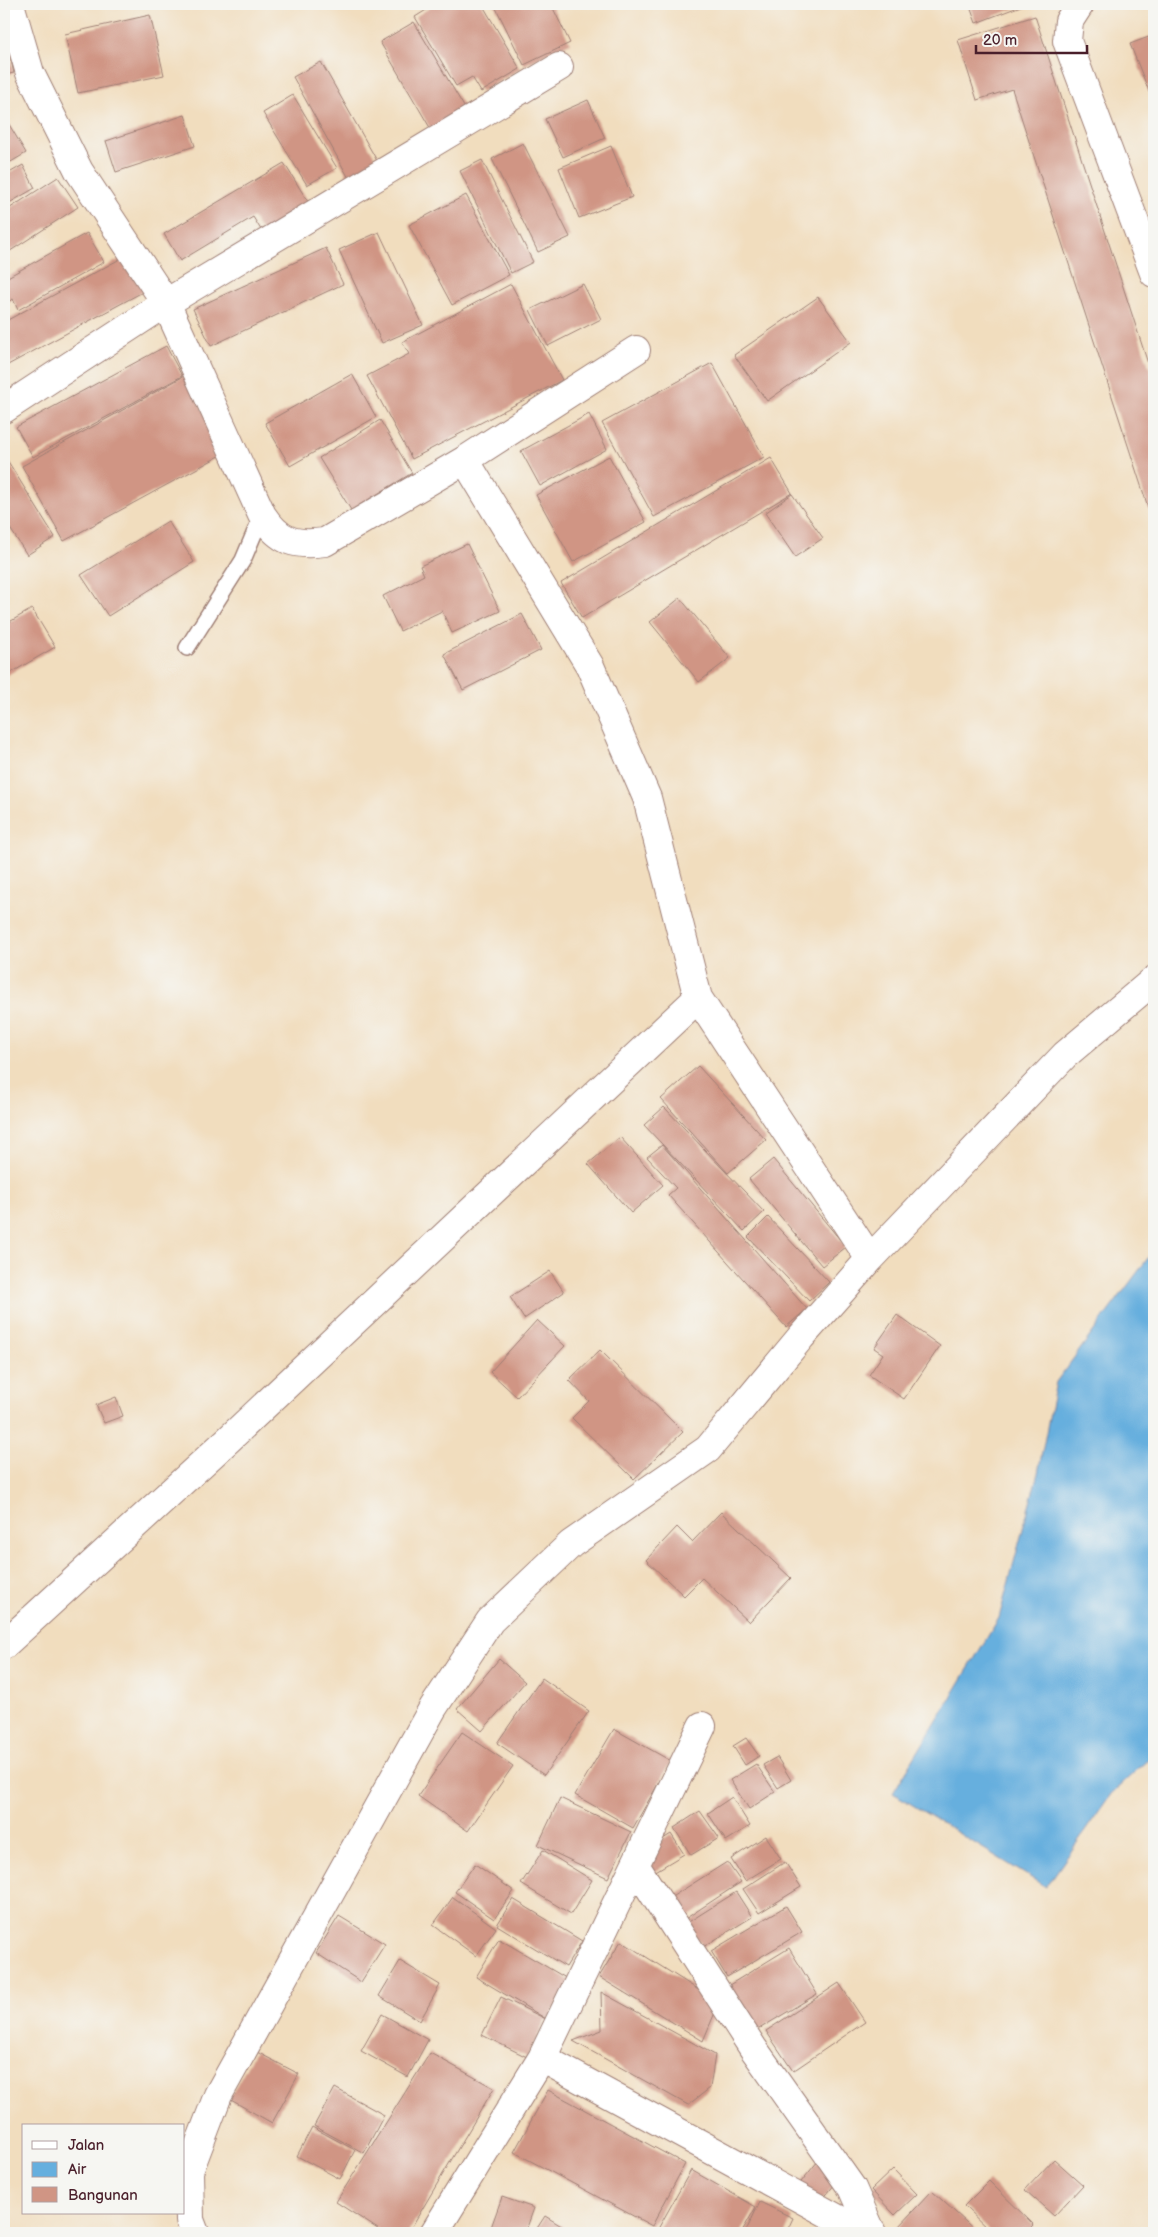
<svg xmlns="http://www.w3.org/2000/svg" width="1158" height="2237" font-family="'Balsamiq Sans',sans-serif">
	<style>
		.water { fill: #66afde; stroke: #586784 }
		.building { fill: #d09584 }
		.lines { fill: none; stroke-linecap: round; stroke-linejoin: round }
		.service-casing { stroke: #9e7e74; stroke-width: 18 }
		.minor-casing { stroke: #9e7e74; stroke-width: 30 }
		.service { stroke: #fff; stroke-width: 15 }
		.minor { stroke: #fff; stroke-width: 28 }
	</style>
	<rect width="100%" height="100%" fill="#f6f6f2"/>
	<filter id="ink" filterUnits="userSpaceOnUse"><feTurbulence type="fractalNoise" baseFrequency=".02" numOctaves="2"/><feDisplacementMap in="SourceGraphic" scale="10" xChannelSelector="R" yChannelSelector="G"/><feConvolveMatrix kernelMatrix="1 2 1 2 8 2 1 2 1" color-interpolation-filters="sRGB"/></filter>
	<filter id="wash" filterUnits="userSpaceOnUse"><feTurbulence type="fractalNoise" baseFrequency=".0096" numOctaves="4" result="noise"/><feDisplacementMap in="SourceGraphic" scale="20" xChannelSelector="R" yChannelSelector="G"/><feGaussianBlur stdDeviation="1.12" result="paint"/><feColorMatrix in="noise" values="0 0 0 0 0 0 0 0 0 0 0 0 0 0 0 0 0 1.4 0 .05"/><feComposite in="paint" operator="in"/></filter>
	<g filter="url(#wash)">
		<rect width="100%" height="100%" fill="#f1ddbe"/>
		<!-- water -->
		<path class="water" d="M 1154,1250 L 1154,1754 L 1111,1794 L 1046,1887 L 893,1793 L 999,1618 L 1038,1473 L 1056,1382 Z"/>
		<g id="blocks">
			<!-- building -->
			<path class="building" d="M 436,4 L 482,4 L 520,69 L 481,92 L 472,77 L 456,86 L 415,17 Z
				M 494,4 L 551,4 L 570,43 L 524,65 Z
				M 969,4 L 1026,4 L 976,23 Z
				M 150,15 L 164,75 L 78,93 L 65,34 Z
				M 1035,16 L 1154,382 L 1154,508 L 1149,510 L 1012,89 L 977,100 L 958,40 Z
				M 414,22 L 470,117 L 436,138 L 380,42 Z
				M 4,31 L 14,73 L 4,75 Z
				M 1154,35 L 1154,104 L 1130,44 Z
				M 321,62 L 380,166 L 351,182 L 293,77 Z
				M 293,95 L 337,168 L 307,185 L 263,113 Z
				M 588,100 L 605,138 L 563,157 L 545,119 Z
				M 185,115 L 195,146 L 116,172 L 106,141 Z
				M 4,116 L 26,153 L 4,166 Z
				M 523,143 L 570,237 L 538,252 L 492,159 Z
				M 611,146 L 632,197 L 579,218 L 559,168 Z
				M 482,160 L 533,262 L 511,273 L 460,171 Z
				M 284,163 L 315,213 L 268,241 L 253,217 L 180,261 L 164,234 Z
				M 23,165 L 35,188 L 4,206 L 4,176 Z
				M 58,177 L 78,207 L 4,255 L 4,212 Z
				M 466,195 L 509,275 L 452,305 L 409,225 Z
				M 379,232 L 423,325 L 382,343 L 339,250 Z
				M 87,233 L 104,262 L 18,310 L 13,299 L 4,304 L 4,279 Z
				M 326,248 L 343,284 L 211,346 L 193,309 Z
				M 131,253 L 150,288 L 6,366 L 4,362 L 4,322 Z
				M 511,284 L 562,380 L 412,459 L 367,376 L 409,354 L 402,342 Z
				M 583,284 L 601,319 L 548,346 L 530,310 Z
				M 818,297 L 851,342 L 767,401 L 734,355 Z
				M 166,346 L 182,376 L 33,457 L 16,427 Z
				M 712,363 L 764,457 L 654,517 L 602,423 Z
				M 352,374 L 376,417 L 290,466 L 265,423 Z
				M 184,376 L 227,452 L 64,541 L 22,466 Z
				M 589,414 L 607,449 L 540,486 L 521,451 Z
				M 380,420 L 412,473 L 351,510 L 319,458 Z
				M 4,455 L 55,537 L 27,555 L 4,519 Z
				M 609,456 L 646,522 L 573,562 L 536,495 Z
				M 771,458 L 792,493 L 582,618 L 561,583 Z
				M 792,494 L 823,538 L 795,557 L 765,513 Z
				M 168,521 L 194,562 L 108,616 L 81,575 Z
				M 467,544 L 500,611 L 452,633 L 442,611 L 400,631 L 383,596 L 424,575 L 420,566 Z
				M 680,598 L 730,658 L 699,682 L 650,622 Z
				M 32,609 L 55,647 L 4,677 L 4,625 Z
				M 522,614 L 541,650 L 463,690 L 444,654 Z
				M 698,1066 L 766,1140 L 728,1173 L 661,1099 Z
				M 664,1107 L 764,1212 L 744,1231 L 644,1125 Z
				M 620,1137 L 663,1185 L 631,1213 L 588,1164 Z
				M 662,1145 L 807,1309 L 786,1327 L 668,1195 L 676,1188 L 647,1157 Z
				M 773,1159 L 846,1247 L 822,1266 L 749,1179 Z
				M 768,1217 L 829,1282 L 809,1301 L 748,1237 Z
				M 550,1271 L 564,1292 L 524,1319 L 510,1297 Z
				M 897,1315 L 940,1346 L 904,1399 L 869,1375 L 883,1354 L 874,1348 Z
				M 537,1320 L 565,1346 L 517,1397 L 490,1372 Z
				M 600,1350 L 683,1432 L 634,1479 L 572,1418 L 589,1401 L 569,1380 Z
				M 116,1397 L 123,1416 L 104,1423 L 96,1405 Z
				M 721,1512 L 791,1578 L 749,1622 L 702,1578 L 684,1596 L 646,1560 L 677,1527 L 692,1542 Z
				M 499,1659 L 525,1682 L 482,1731 L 457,1709 Z
				M 542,1678 L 589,1711 L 544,1775 L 497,1743 Z
				M 614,1729 L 671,1761 L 633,1828 L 575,1795 Z
				M 462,1732 L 513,1766 L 468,1831 L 418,1796 Z
				M 746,1738 L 759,1756 L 745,1765 L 733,1746 Z
				M 777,1757 L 791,1780 L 778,1788 L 763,1765 Z
				M 756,1764 L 775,1792 L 749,1809 L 730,1780 Z
				M 732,1797 L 750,1826 L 726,1841 L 708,1813 Z
				M 560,1798 L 631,1832 L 608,1878 L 538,1845 Z
				M 700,1811 L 719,1838 L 691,1855 L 674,1828 Z
				M 671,1834 L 684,1854 L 654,1872 L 641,1853 Z
				M 766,1836 L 781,1859 L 745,1881 L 731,1859 Z
				M 543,1850 L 592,1880 L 571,1914 L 521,1884 Z
				M 727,1862 L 741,1882 L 685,1919 L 670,1898 Z
				M 785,1862 L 801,1887 L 759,1913 L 743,1889 Z
				M 475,1864 L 514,1891 L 494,1919 L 455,1892 Z
				M 736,1892 L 752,1917 L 703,1947 L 687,1923 Z
				M 453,1897 L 496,1928 L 476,1956 L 433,1925 Z
				M 513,1899 L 582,1941 L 566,1967 L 497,1925 Z
				M 786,1906 L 802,1932 L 727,1977 L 711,1951 Z
				M 339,1916 L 385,1944 L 361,1982 L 316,1953 Z
				M 499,1939 L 571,1981 L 548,2020 L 476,1977 Z
				M 621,1941 L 719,2003 L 703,2041 L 599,1977 Z
				M 789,1948 L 817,1994 L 754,2032 L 726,1987 Z
				M 400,1961 L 440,1985 L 420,2021 L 379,1996 Z
				M 839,1983 L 865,2022 L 793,2071 L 766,2031 Z
				M 601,1992 L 715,2055 L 710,2088 L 688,2105 L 573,2041 L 602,2030 Z
				M 501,1997 L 546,2019 L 527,2057 L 482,2035 Z
				M 382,2014 L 428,2040 L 408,2077 L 361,2051 Z
				M 255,2051 L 299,2074 L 272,2123 L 229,2099 Z
				M 430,2053 L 494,2088 L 408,2233 L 384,2233 L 336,2202 Z
				M 335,2088 L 384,2115 L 364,2153 L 314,2126 Z
				M 548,2090 L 685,2164 L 652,2226 L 514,2152 Z
				M 312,2127 L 355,2150 L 340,2179 L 297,2156 Z
				M 1054,2159 L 1083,2185 L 1054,2216 L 1025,2190 Z
				M 818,2161 L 839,2179 L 818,2205 L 797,2187 Z
				M 893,2169 L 917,2194 L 895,2215 L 871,2190 Z
				M 691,2170 L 756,2207 L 741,2233 L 667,2233 L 658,2229 Z
				M 989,2181 L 1034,2225 L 1026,2233 L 992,2233 L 964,2206 Z
				M 932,2191 L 978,2233 L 902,2233 L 897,2228 Z
				M 502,2197 L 534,2208 L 525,2233 L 489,2233 Z
				M 760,2202 L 793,2218 L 786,2233 L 745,2233 Z
				M 545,2216 L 573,2233 L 534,2233 Z"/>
		</g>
	</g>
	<g filter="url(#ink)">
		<use href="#blocks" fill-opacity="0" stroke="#9e7e74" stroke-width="1"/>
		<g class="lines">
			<!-- service casing -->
			<g class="service-casing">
				<path id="service" d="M 187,648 L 243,560 L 262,515"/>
			</g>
			<!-- minor casing -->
			<g class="minor-casing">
				<path id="minor" d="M 10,4 L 30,73 L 79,171 L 166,303 L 262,515 C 280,542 295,546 325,542 L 465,460 L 636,350
					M 1080,4 L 1069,21 L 1067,41 L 1154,273
					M 4,409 L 166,303 L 559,67
					M 465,460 L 590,666 L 647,798 L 698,998 L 870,1259
					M 4,1645 L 229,1439 L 698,998
					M 635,1865 L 753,2048 L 852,2188 L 872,2233
					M 542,2058 L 864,2233
					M 195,2233 L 190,2220 L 189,2171 L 218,2095 L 433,1708 L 490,1621 L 571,1544 L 708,1449 L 801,1337 L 870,1259 L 1065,1055 L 1154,980
					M 434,2233 L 542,2058 L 702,1726"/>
			</g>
			<!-- service -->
			<use href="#service" class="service"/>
			<!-- minor -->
			<use href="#minor" class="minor"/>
		</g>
	</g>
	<!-- margin -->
	<rect width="1158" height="2237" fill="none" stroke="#f6f6f2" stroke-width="20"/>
	<!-- legend -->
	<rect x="22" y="2124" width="162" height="90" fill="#f6f6f2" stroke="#b1a0a2"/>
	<rect x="32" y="2141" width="25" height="8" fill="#ffffff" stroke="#b1a0a2"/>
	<text x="68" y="2150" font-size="15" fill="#4a1f2b">Jalan</text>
	<rect x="32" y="2162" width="25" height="15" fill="#66afde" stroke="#b1a0a2"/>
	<text x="68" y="2174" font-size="15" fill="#4a1f2b">Air</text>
	<rect x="32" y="2187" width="25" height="15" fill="#d09584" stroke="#b1a0a2"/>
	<text x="68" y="2200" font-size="15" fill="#4a1f2b">Bangunan</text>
	<!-- scale -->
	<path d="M976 45v8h111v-8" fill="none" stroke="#4a1f2b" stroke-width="2.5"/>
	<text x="983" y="45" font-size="15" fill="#4a1f2b" stroke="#f6f6f2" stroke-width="4" paint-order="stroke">20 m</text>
</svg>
